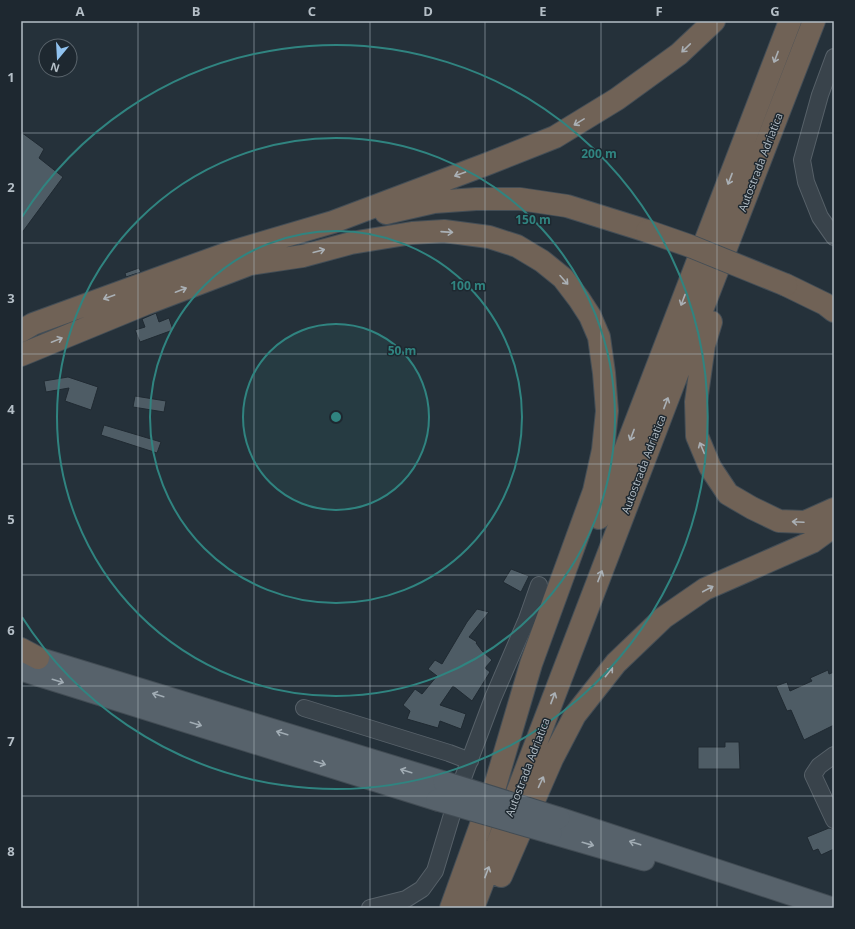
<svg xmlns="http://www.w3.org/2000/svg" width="855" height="929" font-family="'Open Sans',sans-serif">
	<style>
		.building { fill: #4e5c65; stroke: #202a32 }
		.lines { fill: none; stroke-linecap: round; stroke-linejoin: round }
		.minor-casing { stroke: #576169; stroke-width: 18 }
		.major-casing { stroke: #424c54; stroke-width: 23 }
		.highway-casing { stroke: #444e56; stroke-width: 24 }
		.minor { stroke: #39434b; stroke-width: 16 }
		.major { stroke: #57626b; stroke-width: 21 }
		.highway { stroke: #706256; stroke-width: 22 }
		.major-bridge-casing { stroke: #424c54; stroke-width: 23; stroke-linecap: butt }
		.highway-bridge-casing { stroke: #444e56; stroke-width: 24; stroke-linecap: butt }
		.major-bridge { stroke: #57626b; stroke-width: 21 }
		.highway-bridge { stroke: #706256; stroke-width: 22 }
		.oneway { stroke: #aab0b5 }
		.oneway2 { stroke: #a1acb4 }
		.grid { fill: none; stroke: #b4bec6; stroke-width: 1; stroke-opacity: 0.55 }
		.ring { fill: none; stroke: #308480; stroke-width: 2 }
		.labels { text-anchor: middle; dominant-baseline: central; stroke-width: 3; stroke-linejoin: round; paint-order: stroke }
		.street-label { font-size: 11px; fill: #b4bec6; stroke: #1e2830 }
		.centre { fill: #308480; stroke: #1e2830; stroke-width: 2 }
		.ring-label { font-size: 12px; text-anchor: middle; font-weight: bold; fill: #308480; stroke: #1e2830; stroke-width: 3; stroke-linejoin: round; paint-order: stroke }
		.neatline { fill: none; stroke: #b4bec6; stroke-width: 1.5 }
		.grid-label { font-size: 13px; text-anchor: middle; font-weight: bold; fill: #b4bec6 }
	</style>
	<rect width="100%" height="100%" fill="#25313a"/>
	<!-- building -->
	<path class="building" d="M 21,132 L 44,149 L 39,158 L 63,177 L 21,234 Z
		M 139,268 L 141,272 L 126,277 L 125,273 Z
		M 156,313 L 159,322 L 169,318 L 173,330 L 140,342 L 135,330 L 145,327 L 142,319 Z
		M 68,377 L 98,387 L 91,410 L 65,401 L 69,388 L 46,392 L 44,381 Z
		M 135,396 L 166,401 L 164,412 L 133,407 Z
		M 104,425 L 161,442 L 157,453 L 101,435 Z
		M 511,569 L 529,576 L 521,592 L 503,582 Z
		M 477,609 L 489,612 L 469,637 L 477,642 L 476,643 L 482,651 L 492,660 L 485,668 L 490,672 L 472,701 L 453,686 L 440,705 L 466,714 L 461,729 L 440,721 L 438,728 L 407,719 L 410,711 L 403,705 L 415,689 L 422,694 L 437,676 L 428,669 L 435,660 L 442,664 L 467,622 Z
		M 828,670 L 829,674 L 834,672 L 834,725 L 804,740 L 791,710 L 787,711 L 776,686 L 787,682 L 790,691 L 812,681 L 810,678 Z
		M 725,742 L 739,742 L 740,769 L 698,769 L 698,747 L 725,747 Z
		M 829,828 L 833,829 L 834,832 L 834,849 L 821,855 L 818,849 L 813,851 L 807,837 Z"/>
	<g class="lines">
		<!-- minor casing -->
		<g class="minor-casing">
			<path id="minor" d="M 834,57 L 820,95 L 802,160 L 806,182 L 820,217 L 834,237
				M 304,708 L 449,753 L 470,761
				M 834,755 L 819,766 L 813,775 L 834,820
				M 370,908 L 406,899 L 422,889 L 435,871 L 463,778 L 493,698 L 527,619 L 539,585"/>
		</g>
		<!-- major casing -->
		<g class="major-casing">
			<path id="major" d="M 22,653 L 444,782
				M 21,670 L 437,800
				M 559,818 L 832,908
				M 551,833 L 644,860"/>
		</g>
		<!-- highway casing -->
		<g class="highway-casing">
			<path id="highway" d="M 386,213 L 434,202 L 476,199 L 520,199 L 567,206 L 647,231
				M 786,285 L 825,304 L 834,311
				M 711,322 L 704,345 L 696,402 L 697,436 L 710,467 L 728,494 L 752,508 L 779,521 L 805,522 L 834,509
				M 21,331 L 33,324 L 228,253 L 333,222 L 487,164 L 555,137 L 617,99 L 679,54 L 714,21
				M 21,355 L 145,304 L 250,264 L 303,256 L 351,243 L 412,233 L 444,231 L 489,237 L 517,246 L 542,261 L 563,278 L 579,299 L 590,316 L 599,337 L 604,373 L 607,411 L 603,450 L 594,491 L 531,664 L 493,793
				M 599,518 L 790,21
				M 21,649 L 38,658
				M 501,876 L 552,759 L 575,715 L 616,663 L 663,618 L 705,589 L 812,542 L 834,526
				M 451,908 L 491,797
				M 473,908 L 676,377 L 814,21"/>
		</g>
		<!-- minor -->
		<use href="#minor" class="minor"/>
		<!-- major -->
		<use href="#major" class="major"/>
		<!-- highway -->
		<use href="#highway" class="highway"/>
		<!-- major-bridge casing -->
		<g class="major-bridge-casing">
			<path id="major-bridge" d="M 444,782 L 559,818
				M 437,800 L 551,833"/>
		</g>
		<!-- highway-bridge casing -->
		<g class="highway-bridge-casing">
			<path id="highway-bridge" d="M 647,231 L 690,246 L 786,285"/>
		</g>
		<!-- major-bridge -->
		<use href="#major-bridge" class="major-bridge"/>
		<!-- highway-bridge -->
		<use href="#highway-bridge" class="highway-bridge"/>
	</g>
	<!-- one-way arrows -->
	<defs><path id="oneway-shaft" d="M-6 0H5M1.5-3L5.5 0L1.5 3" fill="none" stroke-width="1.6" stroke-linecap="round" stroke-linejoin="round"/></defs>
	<g class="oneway">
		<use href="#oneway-shaft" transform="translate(686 48) rotate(136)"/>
		<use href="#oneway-shaft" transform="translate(776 57) rotate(111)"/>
		<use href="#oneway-shaft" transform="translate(579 122) rotate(149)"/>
		<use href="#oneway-shaft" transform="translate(460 174) rotate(160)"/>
		<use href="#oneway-shaft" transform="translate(730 179) rotate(111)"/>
		<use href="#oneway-shaft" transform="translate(447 232) rotate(4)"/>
		<use href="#oneway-shaft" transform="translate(319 251) rotate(-15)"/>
		<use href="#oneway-shaft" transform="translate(564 280) rotate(48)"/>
		<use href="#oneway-shaft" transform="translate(181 290) rotate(-21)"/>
		<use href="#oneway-shaft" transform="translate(109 297) rotate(160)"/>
		<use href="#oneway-shaft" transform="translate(683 300) rotate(111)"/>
		<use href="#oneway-shaft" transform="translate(57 340) rotate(-22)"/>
		<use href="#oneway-shaft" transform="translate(666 403) rotate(-69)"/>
		<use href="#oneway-shaft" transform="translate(632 435) rotate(111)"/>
		<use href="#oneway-shaft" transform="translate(702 448) rotate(-113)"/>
		<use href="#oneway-shaft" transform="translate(798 522) rotate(-177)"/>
		<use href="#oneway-shaft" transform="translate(600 576) rotate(-69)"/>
		<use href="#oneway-shaft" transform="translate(708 589) rotate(-28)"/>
		<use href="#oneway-shaft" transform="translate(609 672) rotate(-52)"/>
		<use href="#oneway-shaft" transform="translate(553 698) rotate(-69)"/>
		<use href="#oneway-shaft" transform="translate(541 782) rotate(-65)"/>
		<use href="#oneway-shaft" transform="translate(487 872) rotate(-69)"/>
	</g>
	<g class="oneway2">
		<use href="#oneway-shaft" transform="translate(58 681) rotate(17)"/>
		<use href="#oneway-shaft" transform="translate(158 695) rotate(-163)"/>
		<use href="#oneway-shaft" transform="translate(196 724) rotate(17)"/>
		<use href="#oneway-shaft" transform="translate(282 733) rotate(-163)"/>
		<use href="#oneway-shaft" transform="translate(320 763) rotate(17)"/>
		<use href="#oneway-shaft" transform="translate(406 771) rotate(-163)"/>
		<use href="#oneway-shaft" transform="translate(635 843) rotate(-162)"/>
		<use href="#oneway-shaft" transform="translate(588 844) rotate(16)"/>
	</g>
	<!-- grid -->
	<path class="grid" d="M 138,21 L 138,908M 254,21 L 254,908M 370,21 L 370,908M 485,21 L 485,908M 601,21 L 601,908M 717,21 L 717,908M 21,133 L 834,133M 21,243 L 834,243M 21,354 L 834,354M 21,464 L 834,464M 21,575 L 834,575M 21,686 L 834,686M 21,796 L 834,796"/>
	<!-- distance rings -->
	<circle cx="336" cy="417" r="93" fill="#308480" fill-opacity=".12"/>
	<g class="ring">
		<circle cx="336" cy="417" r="93"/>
		<circle cx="336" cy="417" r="186"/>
		<circle cx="336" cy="417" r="279"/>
		<path d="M22 217A372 372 0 1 1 22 617"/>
	</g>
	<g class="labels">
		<!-- street labels -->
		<g class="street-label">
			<text transform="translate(760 162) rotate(-69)">Autostrada Adriatica</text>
			<text transform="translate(643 464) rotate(-69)">Autostrada Adriatica</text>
			<text transform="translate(527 767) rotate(-69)">Autostrada Adriatica</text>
		</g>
	</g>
	<circle cx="336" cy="417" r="6" class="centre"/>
	<g class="ring-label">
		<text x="599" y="158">200 m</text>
		<text x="533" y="224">150 m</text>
		<text x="468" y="290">100 m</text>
		<text x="402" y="355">50 m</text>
	</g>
	<!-- border -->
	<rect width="855" height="929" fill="none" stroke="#1e2830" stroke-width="44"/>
	<!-- north arrow -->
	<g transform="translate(58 58) rotate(198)"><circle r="19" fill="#1e2830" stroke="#5a646c"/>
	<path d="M0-3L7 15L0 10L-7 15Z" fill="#90c2ef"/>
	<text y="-6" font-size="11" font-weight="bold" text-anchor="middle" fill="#b4bec6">N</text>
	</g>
	<rect x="22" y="22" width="811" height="885" class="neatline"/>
	<g class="grid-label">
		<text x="80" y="16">A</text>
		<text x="196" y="16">B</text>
		<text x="312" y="16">C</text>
		<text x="428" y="16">D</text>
		<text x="543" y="16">E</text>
		<text x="659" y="16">F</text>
		<text x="775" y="16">G</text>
		<text x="11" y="82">1</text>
		<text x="11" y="192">2</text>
		<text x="11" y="303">3</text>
		<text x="11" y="414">4</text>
		<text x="11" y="524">5</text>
		<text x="11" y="635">6</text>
		<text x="11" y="746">7</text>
		<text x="11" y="856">8</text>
	</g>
</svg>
